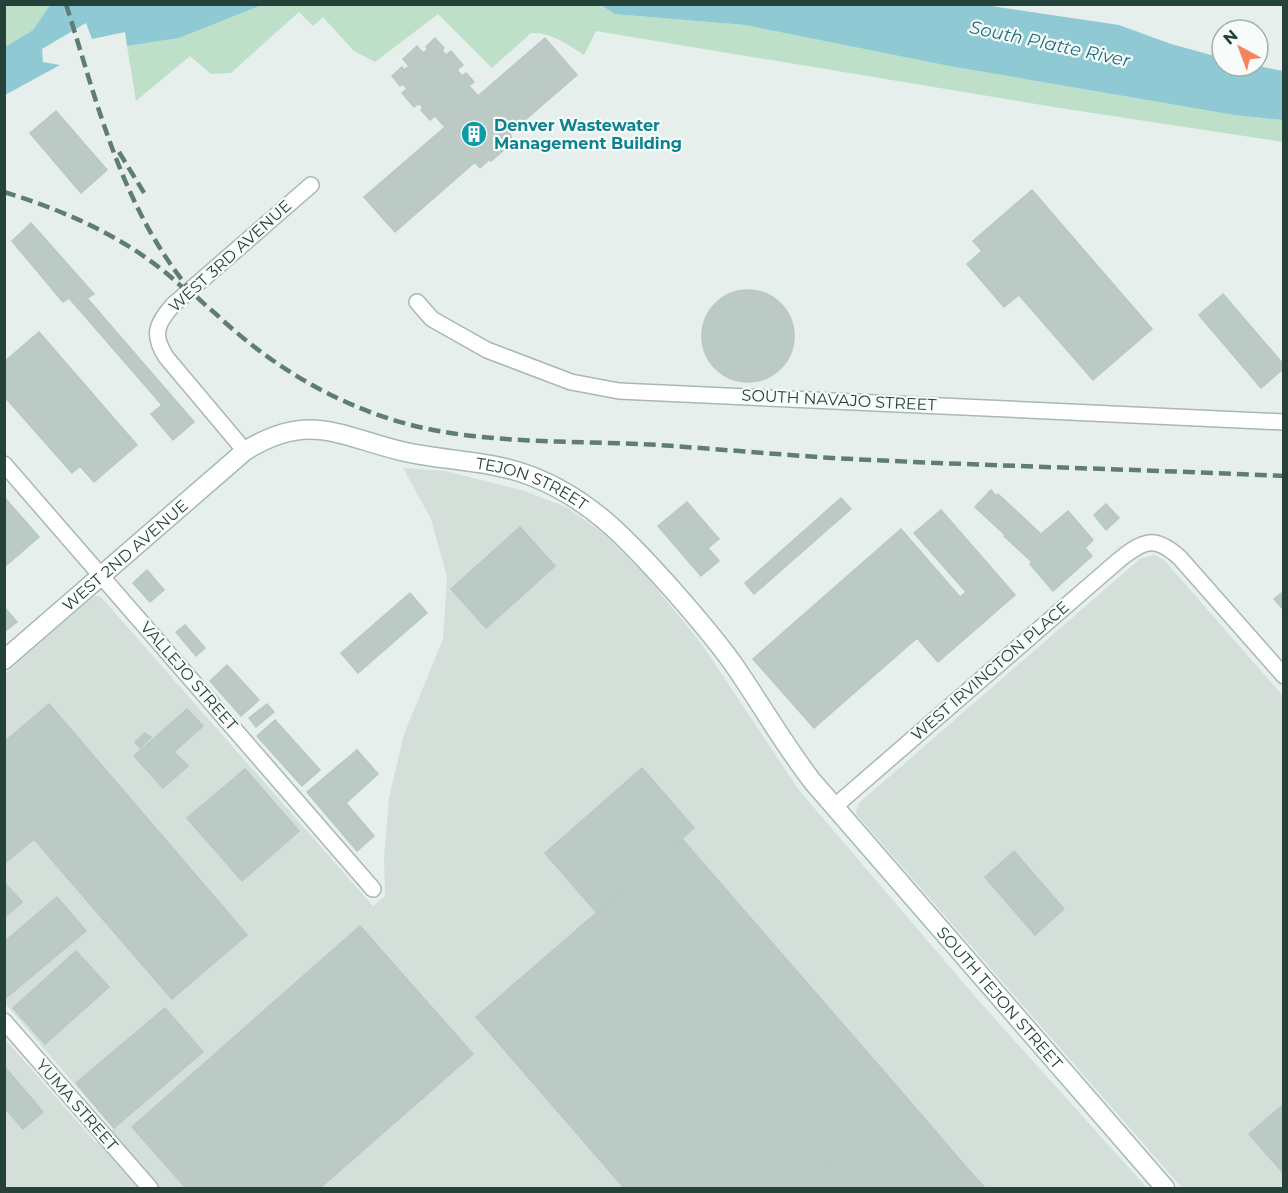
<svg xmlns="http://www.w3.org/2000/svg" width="1288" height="1193" font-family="Montserrat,sans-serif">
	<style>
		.built { fill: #d4dfda }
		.green { fill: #bfe0c8 }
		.water { fill: #8ec9d4 }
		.building { fill: #bbcac4; stroke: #b8c9c2; stroke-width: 1.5 }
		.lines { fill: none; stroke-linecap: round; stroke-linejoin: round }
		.street-casing { stroke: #a8b8b2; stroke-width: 18 }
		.secondary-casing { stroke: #a4bbb3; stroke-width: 21 }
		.street { stroke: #fff; stroke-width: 15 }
		.secondary { stroke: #fff; stroke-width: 18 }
		.rail { stroke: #5f7d75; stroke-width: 4.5; stroke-dasharray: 12 6; stroke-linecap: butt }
		.labels { text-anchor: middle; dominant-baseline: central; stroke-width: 4.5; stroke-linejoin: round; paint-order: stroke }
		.culture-label { font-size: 16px; font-weight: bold; fill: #0d838f; stroke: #f7fbf9; text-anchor: start }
		.street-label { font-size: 16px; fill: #24423a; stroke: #f7fbf9 }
		.water-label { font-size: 18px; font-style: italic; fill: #1c6f80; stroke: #f7fbf9 }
	</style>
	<rect width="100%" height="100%" fill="#e6efeb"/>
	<!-- built -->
	<path class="built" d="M 403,468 L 445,471 L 525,491 L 568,508 L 604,534 L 648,578 L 701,643 L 798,789 L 979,1001 L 1147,1188 L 5,1188 L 4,1038 L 96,1143 L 113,1129 L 5,1003 L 5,674 L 94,596 L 100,596 L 373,906 L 385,896 L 384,859 L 389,798 L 404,734 L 443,639 L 447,577 L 431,519 Z
		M 1155,555 L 1164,560 L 1283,696 L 1283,1188 L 1182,1188 L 857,815 L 856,811 L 859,803 L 1141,558 Z"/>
	<!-- green -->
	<path class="green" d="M 5,5 L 50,5 L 33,30 L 5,47 Z
		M 262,5 L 600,5 L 614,14 L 745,25 L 949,66 L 1234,115 L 1283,120 L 1283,142 L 1060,108 L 596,31 L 584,55 C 567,44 551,32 531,33 L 492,68 L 438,14 L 375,62 L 354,51 L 323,17 L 313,26 L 299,12 L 231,73 L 211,74 L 190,56 L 136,101 L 127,46 L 179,38 Z"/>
	<!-- water -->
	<path class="water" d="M 50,5 L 50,4 L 262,5 L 179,38 L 127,46 L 125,32 L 92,39 L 86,23 L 42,49 L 43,62 L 60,65 L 5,95 L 5,47 L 33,30 Z
		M 601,5 L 984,5 L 1119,25 L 1171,44 L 1222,58 L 1222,66 L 1258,66 L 1283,71 L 1283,120 L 1234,115 L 949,66 L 745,25 L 614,14 Z"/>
	<!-- building -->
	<path class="building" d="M 435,38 L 444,48 L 442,51 L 446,55 L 451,51 L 463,65 L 457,70 L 462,76 L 466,73 L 474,82 L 469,86 L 478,96 L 545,38 L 577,75 L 510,133 L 512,139 L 504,146 L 506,148 L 491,161 L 490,159 L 480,168 L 475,162 L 395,232 L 364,197 L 445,127 L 435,116 L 430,120 L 421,110 L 423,108 L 419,103 L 414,107 L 402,93 L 407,89 L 403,84 L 400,86 L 392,76 L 402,67 L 404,70 L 409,66 L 403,59 L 417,46 L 423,53 L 428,49 L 426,47 Z
		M 56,111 L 107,170 L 81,193 L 30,133 Z
		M 1032,190 L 1152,329 L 1093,380 L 1019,295 L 1004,307 L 967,264 L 982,251 L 973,241 Z
		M 31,223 L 94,294 L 87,298 L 194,422 L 173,440 L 151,414 L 162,405 L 69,298 L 63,302 L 12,241 Z
		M702 336a46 46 0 1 1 92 0a46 46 0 1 1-92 0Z
		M 1223,294 L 1284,365 L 1284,368 L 1261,388 L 1199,315 Z
		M 39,332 L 137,445 L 94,482 L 80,466 L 72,473 L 4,396 L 4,362 Z
		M 991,490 L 996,496 L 998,494 L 1041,534 L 1068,511 L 1093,540 L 1085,548 L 1092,556 L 1053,591 L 1030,564 L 1032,562 L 1004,536 L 1006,532 L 1004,534 L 975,507 Z
		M 4,497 L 39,537 L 4,567 Z
		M 841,498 L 851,509 L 754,594 L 745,583 Z
		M 687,502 L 719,539 L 708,548 L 719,561 L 701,576 L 658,526 Z
		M 1106,504 L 1119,518 L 1106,530 L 1094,515 Z
		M 941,510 L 1015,595 L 938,662 L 917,638 L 814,728 L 753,659 L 901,529 L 960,597 L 966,592 L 914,533 Z
		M 520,527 L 555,566 L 486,628 L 451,589 Z
		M 147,570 L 164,590 L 150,602 L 133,583 Z
		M 1284,591 L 1284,610 L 1274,599 Z
		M 410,593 L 427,613 L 358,673 L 341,653 Z
		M 4,607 L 17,622 L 4,632 Z
		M 185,625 L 205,648 L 196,656 L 176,632 Z
		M 227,665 L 259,700 L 241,716 L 210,681 Z
		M 49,704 L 176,852 L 101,917 L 34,839 L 4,864 L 4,742 Z
		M 267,704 L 274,712 L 256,727 L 249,718 Z
		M 187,709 L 203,726 L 174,752 L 188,766 L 163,788 L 134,756 Z
		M 275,720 L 320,770 L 302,786 L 257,736 Z
		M 145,733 L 151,737 L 140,748 L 135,742 Z
		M 357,750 L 378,774 L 346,803 L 374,836 L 357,851 L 307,792 Z
		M 642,768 L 694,828 L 597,913 L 545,853 Z
		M 245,769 L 299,831 L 242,881 L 187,818 Z
		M 682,839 L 906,1097 L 800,1188 L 624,1188 L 476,1017 Z
		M 1014,851 L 1064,909 L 1035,935 L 985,877 Z
		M 176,852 L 247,935 L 172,999 L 101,917 Z
		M 4,882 L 22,902 L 4,918 Z
		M 57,897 L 86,931 L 7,997 L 4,994 L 4,942 Z
		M 360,926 L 473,1054 L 320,1188 L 186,1188 L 132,1127 Z
		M 76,951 L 109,987 L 45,1044 L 13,1008 Z
		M 165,1008 L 203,1052 L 114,1128 L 76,1083 Z
		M 4,1066 L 43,1112 L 23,1129 L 4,1107 Z
		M 906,1097 L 967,1168 L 944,1188 L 800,1188 Z
		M 1284,1104 L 1284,1174 L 1249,1134 Z
		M 967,1168 L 985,1188 L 944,1188 Z"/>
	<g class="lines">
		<!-- street casing -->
		<g class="street-casing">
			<path id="street" d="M 417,302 L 432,319 L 487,350 L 571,382 L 619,391 L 1284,422
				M 245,451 L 166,357 C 152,335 156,324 173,305 L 311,185
				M 4,464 L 373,889
				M 834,807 L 1119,560 C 1144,540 1155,535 1180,558 L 1284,676
				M 4,1021 L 150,1188"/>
		</g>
		<!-- secondary casing -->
		<g class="secondary-casing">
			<g id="secondary">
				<path id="s1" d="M 4,660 L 245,451 C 308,412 337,435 401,451 C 443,461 490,460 531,476 C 591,499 629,541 671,588 C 693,613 715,638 734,665 C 761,704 784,745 813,782 L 1165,1188"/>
			</g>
		</g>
		<!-- street -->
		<use href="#street" class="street"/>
		<!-- secondary -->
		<use href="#secondary" class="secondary"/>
		<!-- rail -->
		<path class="rail" d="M 66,4 C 98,105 121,206 190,290 C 198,299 208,307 217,315 C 271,366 338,406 411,425 C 490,445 577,440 658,445 C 716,449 774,454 832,458 C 982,466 1133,469 1284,476
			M 119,152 L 146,196
			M 4,192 C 69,212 132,240 182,287"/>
	</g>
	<!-- icons -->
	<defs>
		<g id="building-disc" transform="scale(1.35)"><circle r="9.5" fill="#0f9aa8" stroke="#f7fbf9"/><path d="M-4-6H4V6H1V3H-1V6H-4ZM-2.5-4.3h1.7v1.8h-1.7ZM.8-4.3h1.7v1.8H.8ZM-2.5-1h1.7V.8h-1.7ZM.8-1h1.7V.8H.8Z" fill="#fff"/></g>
	</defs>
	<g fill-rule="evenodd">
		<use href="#building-disc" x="474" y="134"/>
	</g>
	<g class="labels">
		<!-- culture labels -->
		<g class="culture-label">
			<text x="494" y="125">Denver Wastewater<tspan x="494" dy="18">Management Building</tspan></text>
		</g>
		<!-- street labels -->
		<g class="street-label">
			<text transform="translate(230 256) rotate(-42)">WEST 3RD AVENUE</text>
			<text transform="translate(839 400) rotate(3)">SOUTH NAVAJO STREET</text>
			<text stroke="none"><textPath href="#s1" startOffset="618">TEJON STREET</textPath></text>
			<text stroke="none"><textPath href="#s1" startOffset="160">WEST 2ND AVENUE</textPath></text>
			<text transform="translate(990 671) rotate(-41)">WEST IRVINGTON PLACE</text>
			<text transform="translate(189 676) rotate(49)">VALLEJO STREET</text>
			<text stroke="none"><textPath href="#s1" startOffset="1322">SOUTH TEJON STREET</textPath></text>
			<text transform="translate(77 1105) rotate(49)">YUMA STREET</text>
		</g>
		<!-- water labels -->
		<g class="water-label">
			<text transform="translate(1050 44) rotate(12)">South Platte River</text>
		</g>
	</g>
	<!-- border -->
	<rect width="1288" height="1193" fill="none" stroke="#24423a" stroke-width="12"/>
	<!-- north arrow -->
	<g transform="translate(1240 48) rotate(319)"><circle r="28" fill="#f7fbf9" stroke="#a3b1ad" stroke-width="1.5"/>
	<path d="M0-4.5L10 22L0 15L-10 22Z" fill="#f4845f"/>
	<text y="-9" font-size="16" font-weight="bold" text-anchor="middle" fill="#24423a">N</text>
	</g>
</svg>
